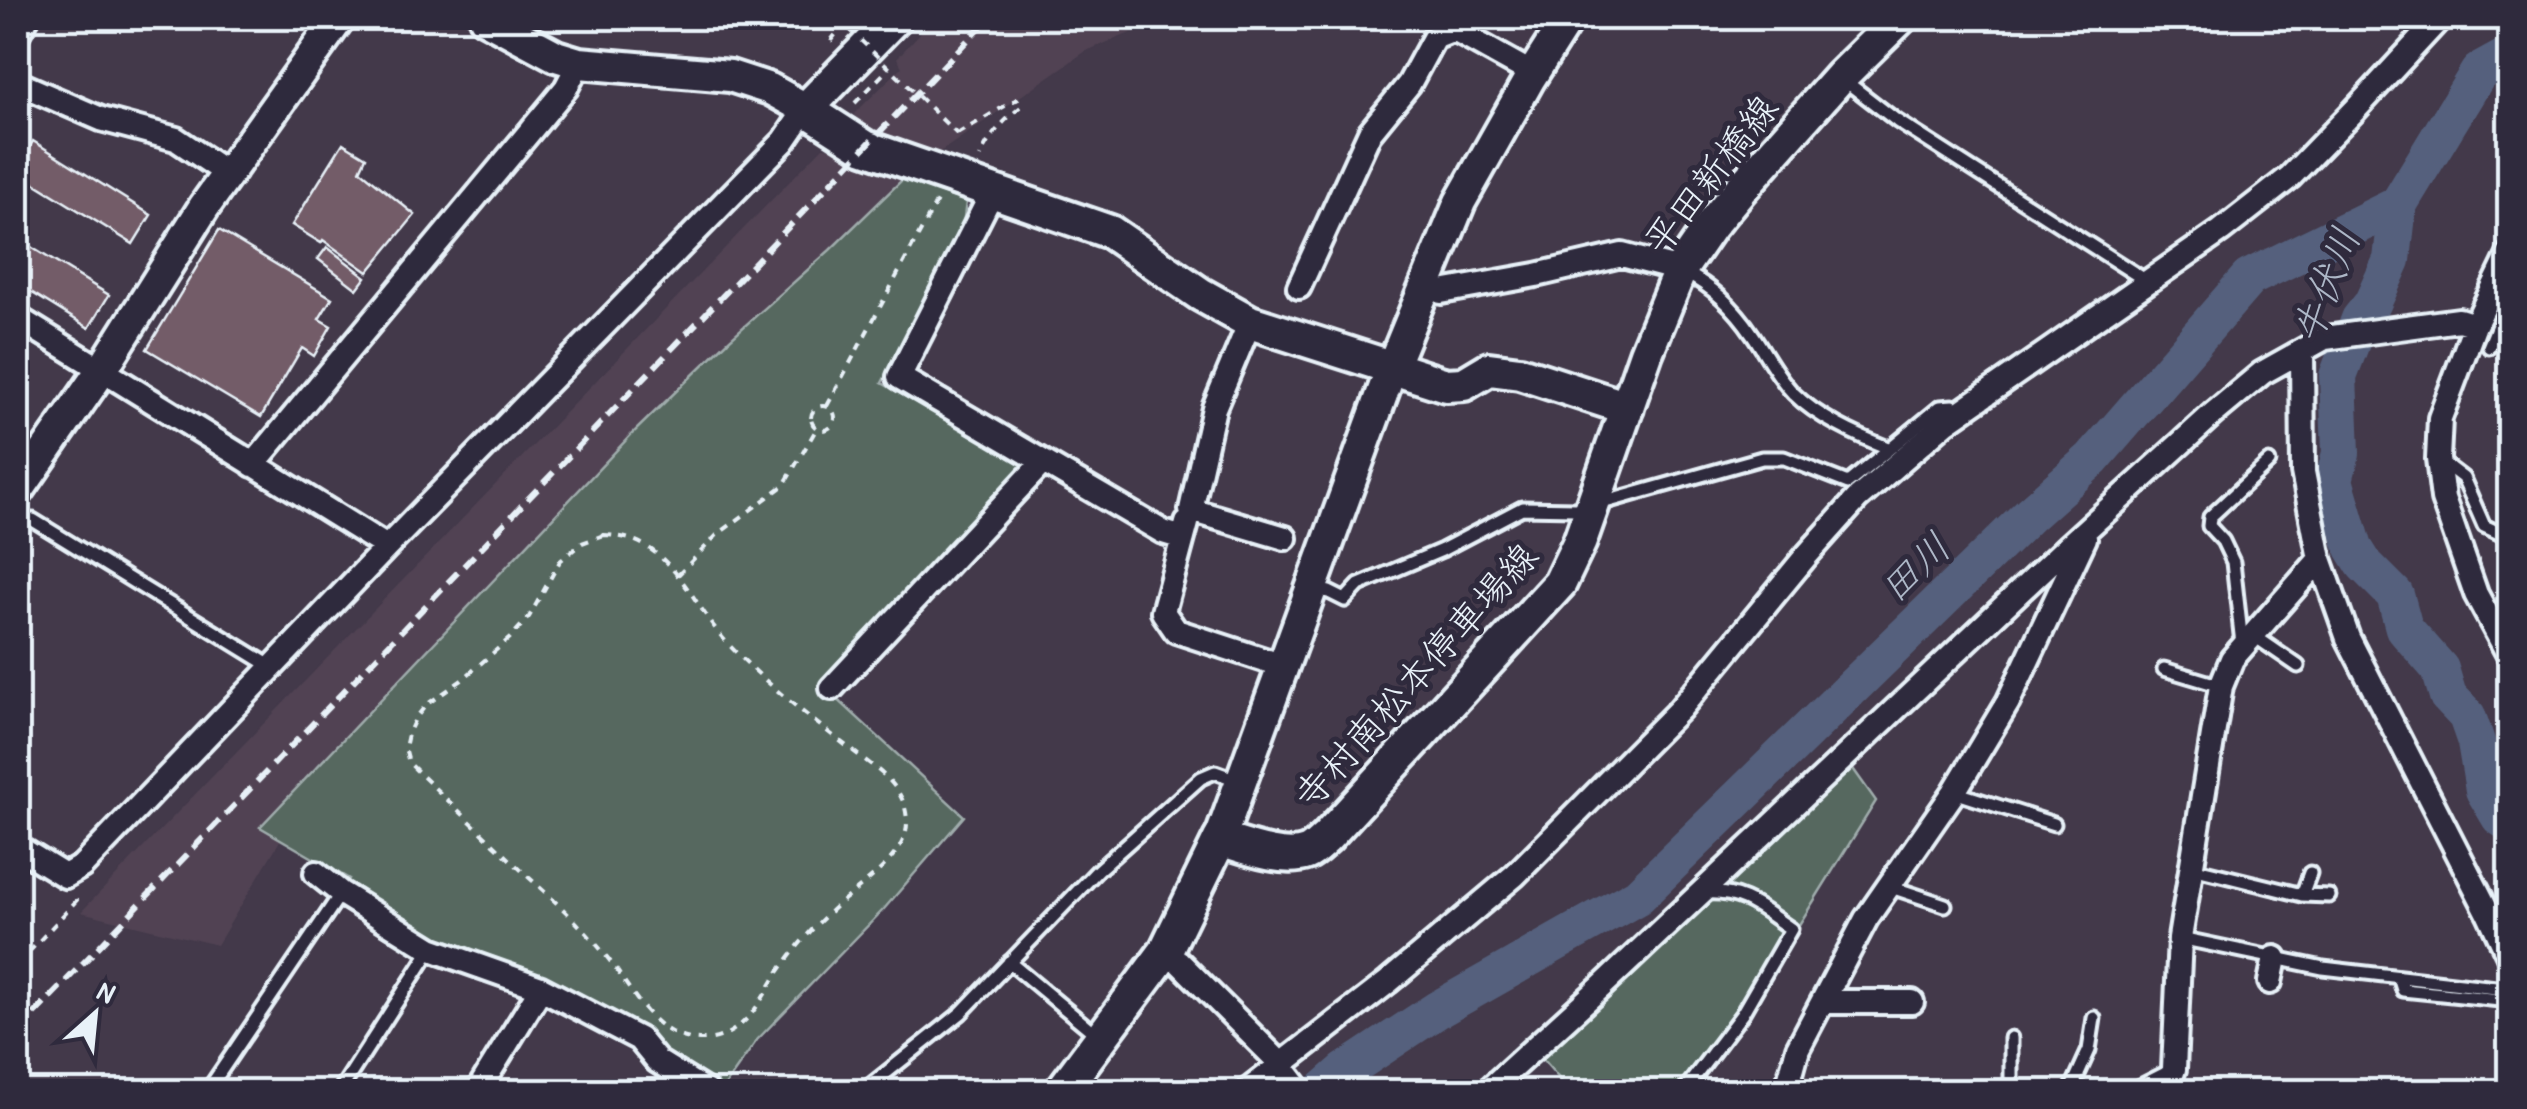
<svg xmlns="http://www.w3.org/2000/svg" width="2527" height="1109" font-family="'Patrick Hand','Klee One',sans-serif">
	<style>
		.built { fill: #514353 }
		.green { fill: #56675f; stroke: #9facac; stroke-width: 2.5 }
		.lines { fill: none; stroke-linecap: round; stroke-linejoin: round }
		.river { stroke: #54617d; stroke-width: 38 }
		.building { fill: #735b67; stroke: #e8f1f8; stroke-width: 2.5 }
		.service-casing { stroke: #e8f1f8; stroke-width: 19 }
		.minor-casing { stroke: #e8f1f8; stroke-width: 30 }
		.tertiary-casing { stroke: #e8f1f8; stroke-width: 38 }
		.secondary-casing { stroke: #e8f1f8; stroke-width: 40 }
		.path { stroke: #e8f1f8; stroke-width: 4; stroke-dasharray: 8 8; stroke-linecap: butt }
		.service { stroke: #2f2a3d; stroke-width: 11 }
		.minor { stroke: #2f2a3d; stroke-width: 22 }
		.tertiary { stroke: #2f2a3d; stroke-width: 30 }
		.secondary { stroke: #2f2a3d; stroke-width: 32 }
		.rail { stroke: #e8f1f8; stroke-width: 6; stroke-dasharray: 15 8; stroke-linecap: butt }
		.path-bridge { stroke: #e8f1f8; stroke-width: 4; stroke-dasharray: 8 8; stroke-linecap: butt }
		.labels { text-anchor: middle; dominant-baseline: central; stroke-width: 10; stroke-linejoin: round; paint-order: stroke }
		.street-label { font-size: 38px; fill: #e8f1f8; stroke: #2f2a3d }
		.water-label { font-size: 40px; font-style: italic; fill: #adb7c7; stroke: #2f2a3d }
	</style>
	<rect width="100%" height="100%" fill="#43394a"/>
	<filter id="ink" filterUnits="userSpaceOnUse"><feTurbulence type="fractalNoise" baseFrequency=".01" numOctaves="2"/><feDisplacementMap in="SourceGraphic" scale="20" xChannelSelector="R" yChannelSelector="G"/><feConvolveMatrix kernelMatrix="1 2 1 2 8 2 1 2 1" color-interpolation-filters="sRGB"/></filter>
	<g filter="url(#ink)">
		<!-- built -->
		<path class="built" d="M 934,18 L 1167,18 L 1086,51 L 927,161 L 859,129 L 854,114 L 902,67 L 897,58 Z
			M 823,147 L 838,148 L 906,176 L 830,250 L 632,434 L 261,826 L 281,839 L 217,945 L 81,912 Z"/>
		<!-- green -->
		<path class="green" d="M 906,176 L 911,182 L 966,202 L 963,225 L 882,383 L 1021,463 L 1024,471 L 821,684 L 964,816 L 884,909 L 757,1040 L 722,1090 L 552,988 L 435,939 L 344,887 L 349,879 L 260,827 L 632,434 L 730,339 L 830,250 Z
			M 1849,763 L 1876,801 L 1797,928 C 1773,912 1749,891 1719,886 Z
			M 1713,898 L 1743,902 L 1787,931 C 1754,988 1719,1041 1676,1091 L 1570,1091 L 1537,1053 L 1700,901 Z"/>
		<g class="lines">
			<!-- river -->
			<path class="river" d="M 2398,205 L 2392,260 L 2372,304 L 2360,319 L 2338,376 L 2341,453 L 2334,480 L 2354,548 L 2364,564 L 2395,595 L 2404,628 L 2440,669 L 2448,696 L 2467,716 L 2476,742 L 2484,790 L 2500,817 L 2510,824
				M 1321,1092 L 1345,1071 L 1437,1010 L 1638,896 L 2030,514 L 2092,459 L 2249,278 L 2398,205 L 2479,72 L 2510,55"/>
		</g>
		<!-- building -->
		<path class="building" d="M 33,141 L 151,215 L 133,244 L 18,173 L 18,166 Z
			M 343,143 L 366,157 L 360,170 L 415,215 L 368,272 L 323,240 L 321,243 L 292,225 Z
			M 219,230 L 332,298 L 319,319 L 331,326 L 314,356 L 302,348 L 261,417 L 147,349 Z
			M 18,239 L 109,295 L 89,328 L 18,284 Z
			M 327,247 L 366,277 L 357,289 L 318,259 Z"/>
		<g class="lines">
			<!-- service casing -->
			<g class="service-casing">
				<path id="service" d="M 1844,80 L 1897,121 L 2148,282
					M 1684,272 C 1712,286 1735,308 1753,335 C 1766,354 1777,376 1793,393 C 1818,418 1856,435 1888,448
					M 2489,347 L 2510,296
					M 2442,462 L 2463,478 L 2484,526 L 2510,538
					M 33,520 L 272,667
					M 1315,589 L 1329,592 L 1345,600 L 1359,585 L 1442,550 L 1522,508 L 1576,509 L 1609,501 L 1762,458 L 1784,458 L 1848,483 L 1940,407 L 1953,406 L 1960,411
					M 2253,635 L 2298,666
					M 2242,644 L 2233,562 L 2223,541 L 2209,526 L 2210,517 L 2269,462
					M 2164,669 L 2221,686
					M 1954,792 L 2054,824
					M 2192,868 L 2302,895 L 2329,896
					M 1888,886 L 1945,905
					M 2302,895 L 2310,873
					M 2180,938 L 2323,968 L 2496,988 L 2510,987
					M 1009,962 L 1098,1036
					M 2399,977 L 2403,990 L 2510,1001
					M 2011,1038 L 2011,1092
					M 211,1092 L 208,1090 L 341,893
					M 339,1092 L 431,949
					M 862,1092 L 961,1013 L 1098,870 L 1201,778 L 1215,772 L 1240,781
					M 1683,1092 L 1742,1014 L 1791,929 C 1761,909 1745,891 1706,893
					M 2070,1092 L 2089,1050 L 2094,1018
					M 2129,1092 L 2170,1071"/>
			</g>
			<!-- minor casing -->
			<g class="minor-casing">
				<path id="minor" d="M 18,33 L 27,18
					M 18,83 L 101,119 L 176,139 L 228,174
					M 990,192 L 986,205 L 899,377 L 1163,532 L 1183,538
					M 2510,253 L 2475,325 L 2440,418 L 2438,459 L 2443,499 L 2476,594 L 2510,657
					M 1299,287 L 1370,132 L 1409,84 L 1434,38 L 1454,30 L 1533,74
					M 1441,292 L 1536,275 L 1622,255 L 1680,270
					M 18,318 L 387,547
					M 1250,322 L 1214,408 L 1191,510 L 1285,538
					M 2302,351 L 2303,472 L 2320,559 L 2348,638 L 2489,914 L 2510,959
					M 253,465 L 566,88 L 579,63
					M 1187,523 L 1163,612 L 1176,631 L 1283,666
					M 832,688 L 1043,462
					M 18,847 L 65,876 L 82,866 L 387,547 L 784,141 L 806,109
					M 316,873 L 341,893 L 431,949 L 541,988 L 639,1039 L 657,1061 L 707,1092
					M 1165,952 L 1179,962 L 1275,1058 L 1301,1092
					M 2270,982 L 2275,958
					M 1824,1002 L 1912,1002
					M 477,1092 L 541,988
					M 1246,1092 L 1388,982 L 1515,875 L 1680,709 L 1807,555 L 1857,499 L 1946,422 L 2221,231 L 2290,177 L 2354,111 L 2440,18
					M 1486,1092 L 1601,987 L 2068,546 L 2214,413 L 2262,373 L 2325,338 L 2459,320 L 2475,325
					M 1786,1092 L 1798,1048 L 1866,919 L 1954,792 L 2008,702 L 2085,538
					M 2166,1092 L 2174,1069 L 2180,938 L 2221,686 L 2232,659 L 2320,559"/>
			</g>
			<!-- tertiary casing -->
			<g class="tertiary-casing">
				<path id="tertiary" d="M 485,18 L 556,56 L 579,63 L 730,76 L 770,89 L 806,109
					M 18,491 L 101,371 L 204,207 L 339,18
					M 1220,839 L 1392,367 L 1460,202 L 1530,78 L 1568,18"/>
			</g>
			<!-- secondary casing -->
			<g class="secondary-casing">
				<path id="secondary" d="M 895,18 L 806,109 L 865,147 L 1110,232 L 1200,294 L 1250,322 L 1446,385 L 1464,384 L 1489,369 L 1520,373 L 1627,408
					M 1061,1092 L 1165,952 L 1220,839 C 1243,846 1284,862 1307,853 C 1314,850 1321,842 1326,838 L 1560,583 L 1580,541 L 1646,353 L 1680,270 L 1711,225 L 1739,191 L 1840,77 L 1900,18"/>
			</g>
			<!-- path -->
			<path class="path" d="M 834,41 L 832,39 L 849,18
				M 855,103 L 889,68
				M 957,134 L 1017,99 L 1022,106 C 1003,121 990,135 980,157
				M 827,406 L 938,199
				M811 418a12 12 0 1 1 24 0a12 12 0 1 1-24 0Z
				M 604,535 C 626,536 642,541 659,556 C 688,581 703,617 729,645 C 769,687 816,723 861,757 C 885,775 906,790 907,822 C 908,858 854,889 831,911 C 810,930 793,951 777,974 C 765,993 755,1015 736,1028 C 720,1041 699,1043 679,1036 C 649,1024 631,990 613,965 C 587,930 556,902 524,873 C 486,836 447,800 409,763 L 405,748 L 408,734 L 415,719 L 426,705 L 462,680 L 510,638 L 529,617 L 560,561 L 582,543 Z
				M 678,575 L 717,535 L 784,485 L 817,428
				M 18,964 L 77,900 L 72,897"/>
			<!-- service -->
			<use href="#service" class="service"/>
			<!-- minor -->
			<use href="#minor" class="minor"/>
			<!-- tertiary -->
			<use href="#tertiary" class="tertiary"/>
			<!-- secondary -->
			<use href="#secondary" class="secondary"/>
			<!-- rail -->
			<path class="rail" d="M 18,1031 L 989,18"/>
			<!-- path-bridge -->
			<path class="path-bridge" d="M 838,18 L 957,134"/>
		</g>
	</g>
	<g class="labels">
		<!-- street labels -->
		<g class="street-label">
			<text transform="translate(1710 174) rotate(-52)">平田新橋線</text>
			<text transform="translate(1415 675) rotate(-48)">寺村南松本停車場線</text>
		</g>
		<!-- water labels -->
		<g class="water-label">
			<text transform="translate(2325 285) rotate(-69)">牛伏川</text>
			<text transform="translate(1914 567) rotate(-44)">田川</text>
		</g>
	</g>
	<!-- margin -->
	<rect width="2527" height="1109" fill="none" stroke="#2f2a3d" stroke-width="60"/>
	<rect x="30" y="30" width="2467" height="1049" fill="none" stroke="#e8f1f8" stroke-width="4" filter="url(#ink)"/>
	<!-- north arrow -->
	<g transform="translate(95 1014) rotate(27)" stroke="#2f2a3d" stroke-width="8" paint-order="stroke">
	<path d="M0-8L18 38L0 25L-18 38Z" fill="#e8f1f8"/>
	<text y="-15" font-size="28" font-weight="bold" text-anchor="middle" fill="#e8f1f8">N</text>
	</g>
</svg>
